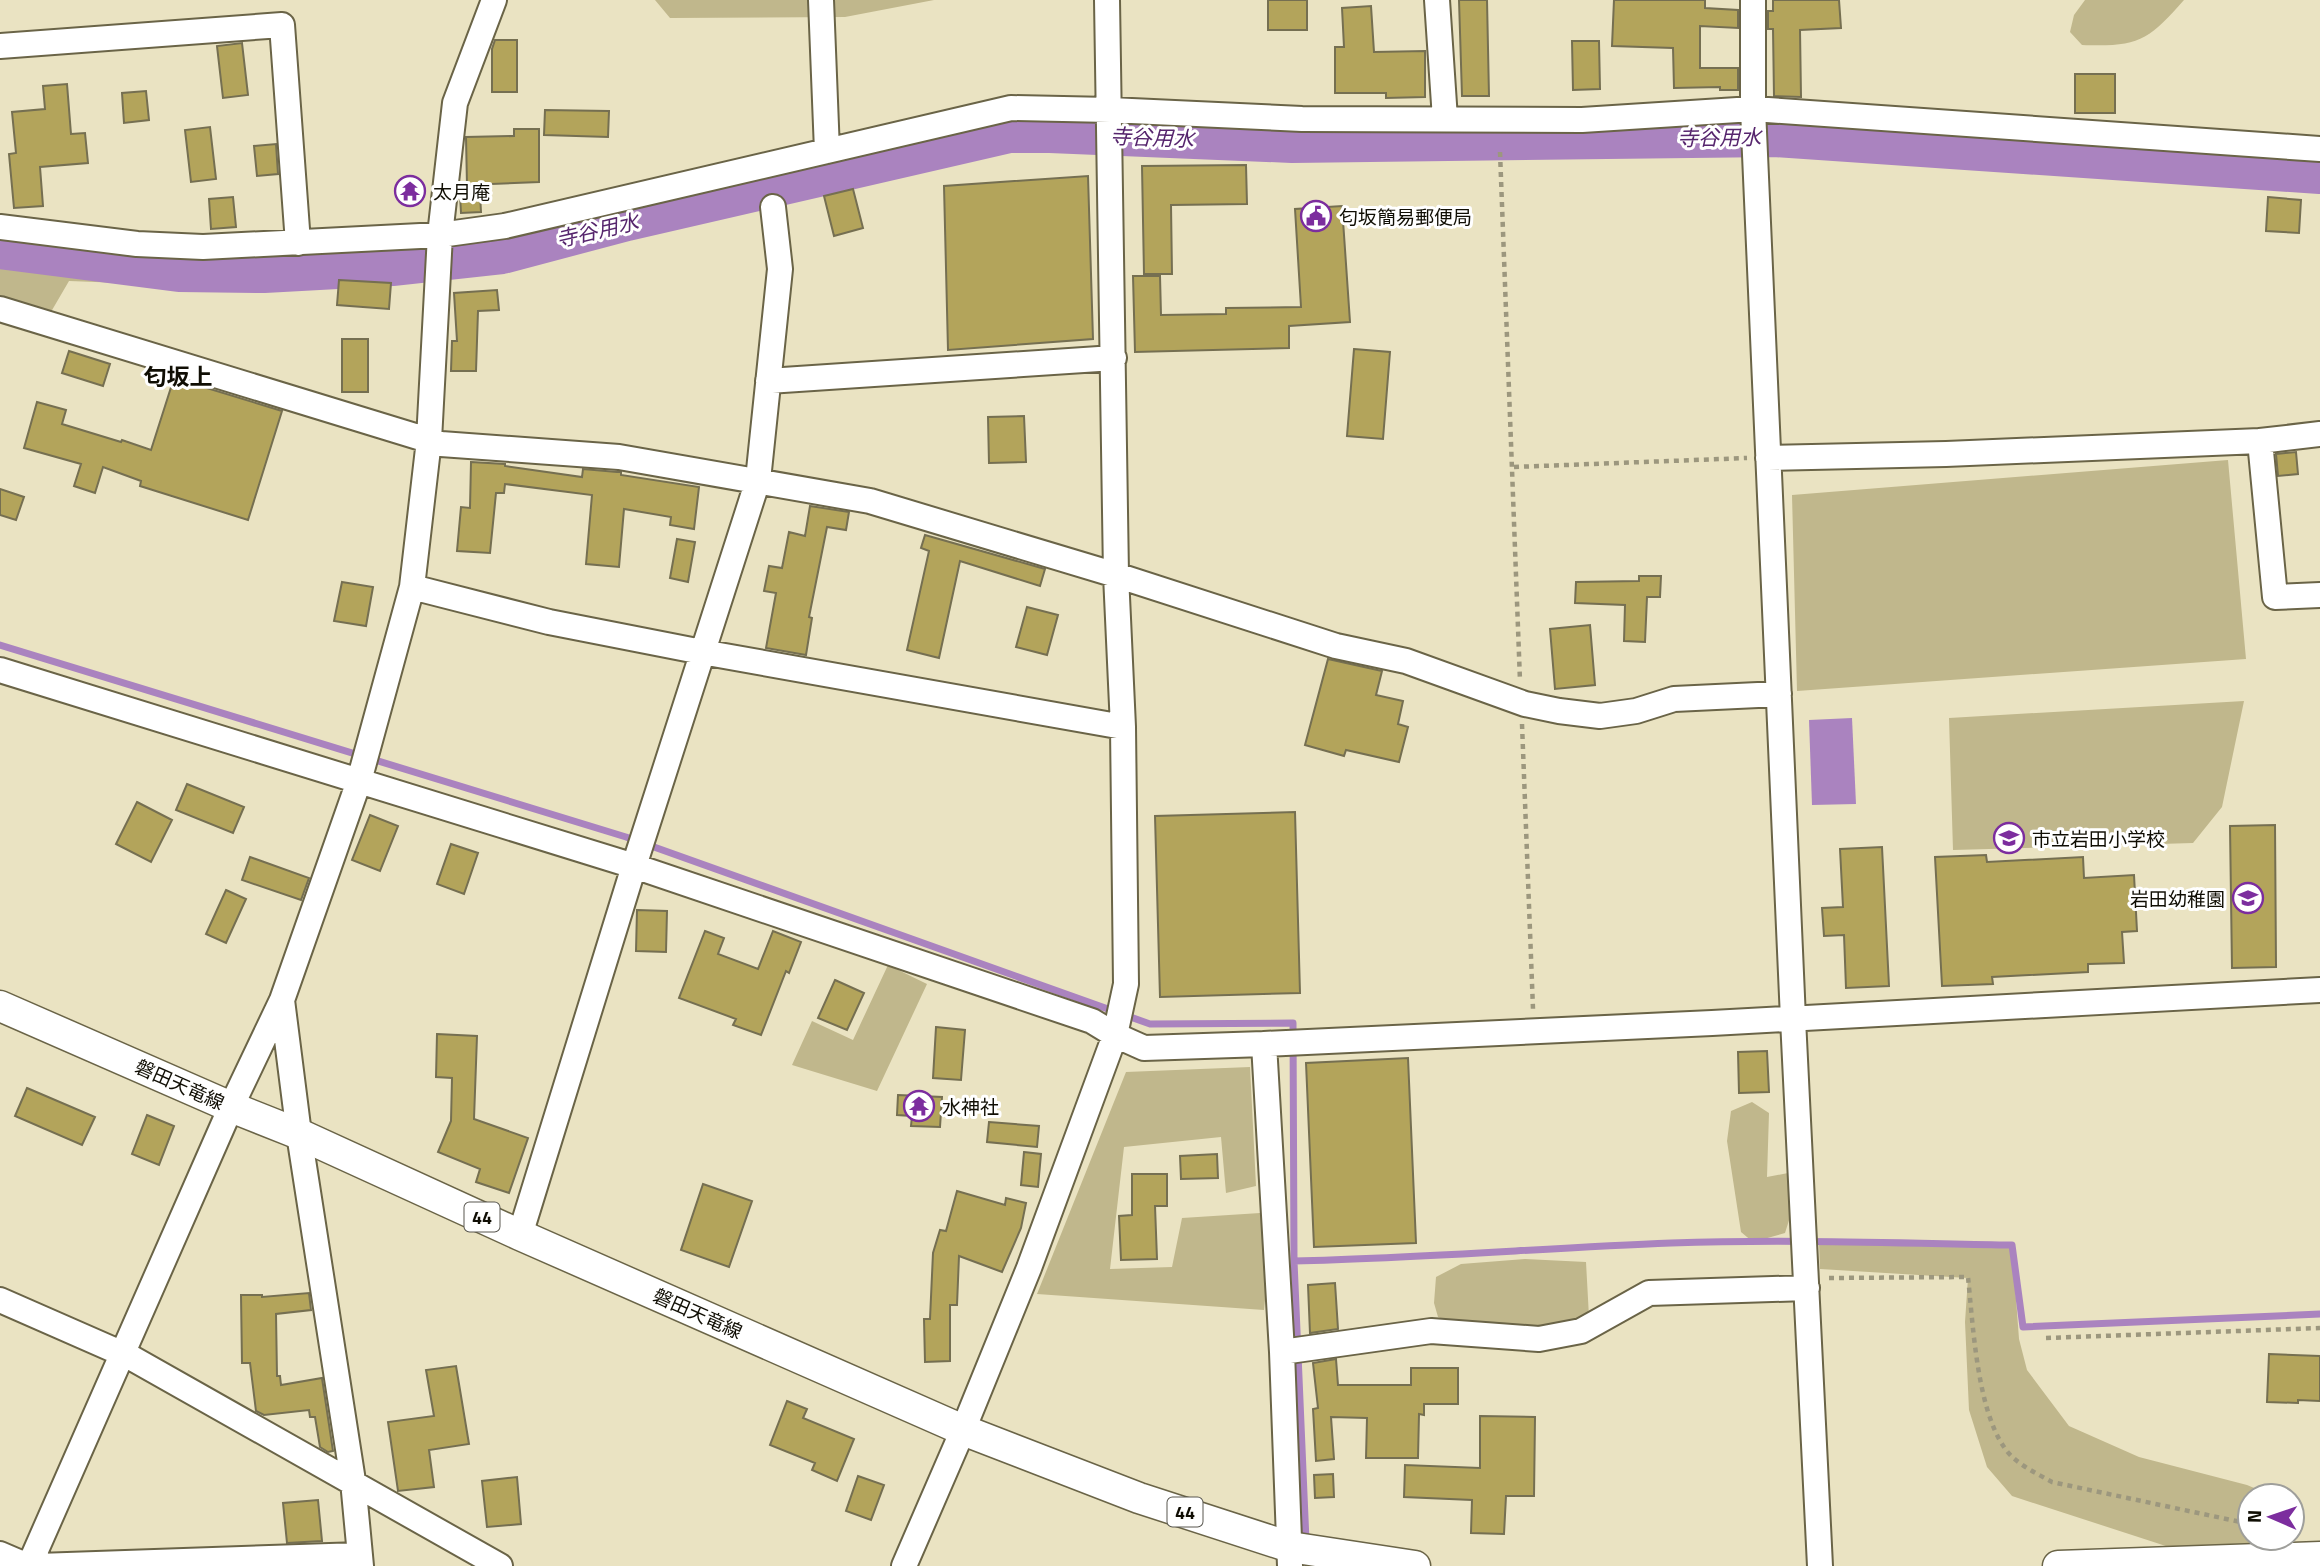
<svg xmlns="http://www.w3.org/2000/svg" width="2320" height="1566" font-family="'Titillium Web','Noto Sans JP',sans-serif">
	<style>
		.green { fill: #c0b78c }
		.water { fill: #aa83bf }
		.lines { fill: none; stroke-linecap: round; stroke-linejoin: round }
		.stream { stroke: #aa83bf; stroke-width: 7 }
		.river { stroke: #aa83bf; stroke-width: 42 }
		.building { fill: #b3a45b; stroke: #756f51; stroke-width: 2 }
		.minor-casing { stroke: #6a6447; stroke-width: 28 }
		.major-casing { stroke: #6a6447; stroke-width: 33 }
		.path { stroke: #9c977e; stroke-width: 4.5; stroke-dasharray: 5 5; stroke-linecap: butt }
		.minor { stroke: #fff; stroke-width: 24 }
		.major { stroke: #fff; stroke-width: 30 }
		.labels { text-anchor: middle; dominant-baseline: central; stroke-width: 6; stroke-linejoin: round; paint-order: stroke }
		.shield { fill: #fff; stroke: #58564f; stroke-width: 2 }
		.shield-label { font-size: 18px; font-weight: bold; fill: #100e04 }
		.poi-label { font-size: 19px; fill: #100e04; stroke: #fff; text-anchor: start }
		.street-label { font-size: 19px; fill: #100e04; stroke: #fff }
		.water-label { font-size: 21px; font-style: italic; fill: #56256d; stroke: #fff }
		.quarter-label { font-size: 23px; font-weight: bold; fill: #100e04; stroke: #fff }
	</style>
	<rect width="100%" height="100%" fill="#eae3c2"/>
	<!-- green -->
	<path class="green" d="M 655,0 L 934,0 L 845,17 L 670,18 Z
		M 2085,0 L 2184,0 C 2148,41 2138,47 2082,45 L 2070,32 L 2074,15 Z
		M 0,233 L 280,260 L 283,289 L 69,281 L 48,317 L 0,303 Z
		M 2228,460 L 2246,659 L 1797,691 L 1792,495 Z
		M 2244,701 L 2222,807 L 2193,843 L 1953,850 L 1949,718 Z
		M 888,965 L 927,984 L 877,1091 L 792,1065 L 812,1021 L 853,1040 Z
		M 1250,1067 L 1256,1186 L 1226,1193 L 1221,1137 L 1124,1147 L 1110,1269 L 1172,1267 L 1182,1218 L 1274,1212 L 1264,1310 L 1037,1294 L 1126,1072 Z
		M 1752,1102 L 1769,1113 L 1767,1177 L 1788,1173 L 1791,1214 L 1785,1233 L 1753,1242 L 1741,1232 L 1727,1141 L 1731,1111 Z
		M 1819,1243 L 2012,1245 L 2019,1339 L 2027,1370 L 2069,1426 L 2139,1457 L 2247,1485 L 2273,1496 L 2250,1496 L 2250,1538 L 2280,1538 L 2262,1544 L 2172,1548 L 2012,1496 L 1987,1467 L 1969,1410 L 1965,1322 L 1968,1278 L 1820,1269 Z
		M 1525,1259 L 1586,1262 L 1589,1317 L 1566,1334 L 1460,1326 L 1438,1317 L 1434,1303 L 1436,1277 L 1461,1264 Z"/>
	<!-- water -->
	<path class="water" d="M 1852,718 L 1856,804 L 1812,805 L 1809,720 Z"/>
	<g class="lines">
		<!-- stream -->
		<path class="stream" d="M 0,645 L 626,837 L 1150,1024 L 1293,1023 L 1294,1261 L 1306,1541
			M 1294,1261 C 1420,1258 1546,1248 1671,1243 C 1785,1239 1898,1243 2012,1245 L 2023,1327 L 2320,1314"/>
		<!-- river -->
		<path class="river" d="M 0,248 L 179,271 L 264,272 L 392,265 L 502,253 L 627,220 L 1009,132 L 1050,132 L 1292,142 L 1774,136 L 2320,173"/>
	</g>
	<!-- building -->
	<path class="building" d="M 1268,0 L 1307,0 L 1307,30 L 1268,30 Z
		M 1459,0 L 1487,0 L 1489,96 L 1462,96 Z
		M 1614,0 L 1705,0 L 1705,8 L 1738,10 L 1738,28 L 1700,26 L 1700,68 L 1738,68 L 1738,90 L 1720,90 L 1720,87 L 1674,88 L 1673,48 L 1612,46 Z
		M 1773,0 L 1839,0 L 1841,28 L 1800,30 L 1801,97 L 1774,96 L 1773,29 L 1768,29 L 1768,11 L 1773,11 Z
		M 1371,6 L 1374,52 L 1425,51 L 1425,97 L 1386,98 L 1386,93 L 1335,93 L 1335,47 L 1344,47 L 1342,8 Z
		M 495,40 L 517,40 L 517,92 L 492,92 L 492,49 Z
		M 1572,41 L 1599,41 L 1600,89 L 1573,90 Z
		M 242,43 L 248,95 L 223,98 L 217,46 Z
		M 2075,74 L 2115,74 L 2115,113 L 2075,113 Z
		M 67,84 L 71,134 L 85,133 L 88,163 L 40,167 L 43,206 L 14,208 L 9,154 L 16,153 L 12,112 L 45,109 L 43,86 Z
		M 146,91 L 149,120 L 124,123 L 122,93 Z
		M 545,110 L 609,111 L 608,137 L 544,135 Z
		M 210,127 L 216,179 L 191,182 L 185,130 Z
		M 514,129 L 539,129 L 539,182 L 467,185 L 466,137 L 514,136 Z
		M 276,144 L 278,174 L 257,176 L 254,146 Z
		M 1246,165 L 1247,204 L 1171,205 L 1172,274 L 1144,274 L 1142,166 Z
		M 1088,176 L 1093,339 L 948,350 L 944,186 Z
		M 401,179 L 419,180 L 418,203 L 400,202 Z
		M 853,189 L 863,228 L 834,236 L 824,196 Z
		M 480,194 L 481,212 L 461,213 L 460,195 Z
		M 233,197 L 236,227 L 211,229 L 209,199 Z
		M 2268,197 L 2301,200 L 2299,233 L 2266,231 Z
		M 1342,206 L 1350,322 L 1289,326 L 1289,348 L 1135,352 L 1133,276 L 1160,276 L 1161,315 L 1226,314 L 1226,308 L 1301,307 L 1295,209 Z
		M 339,280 L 391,283 L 389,309 L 337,305 Z
		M 497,290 L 499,310 L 478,311 L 476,371 L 451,371 L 452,341 L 457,341 L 454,293 Z
		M 342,339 L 368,339 L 368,392 L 342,392 Z
		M 1354,349 L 1390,352 L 1383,439 L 1347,436 Z
		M 69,351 L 110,364 L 103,386 L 62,373 Z
		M 174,378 L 282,411 L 248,520 L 140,486 L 141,481 L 103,467 L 95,493 L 74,486 L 81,464 L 24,448 L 37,402 L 66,410 L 62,424 L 121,442 L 122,440 L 151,450 Z
		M 1024,416 L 1026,462 L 989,463 L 988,417 Z
		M 2296,452 L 2298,474 L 2278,476 L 2276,454 Z
		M 471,462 L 505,464 L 505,466 L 582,477 L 583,469 L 617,472 L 621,472 L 621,475 L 699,487 L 694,529 L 670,525 L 671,517 L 624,509 L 619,567 L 586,564 L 592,495 L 505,484 L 504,493 L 496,493 L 490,553 L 457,551 L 461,507 L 470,508 Z
		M 0,489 L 24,497 L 16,520 L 0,515 Z
		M 810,506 L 849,512 L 846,530 L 827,527 L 809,617 L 812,618 L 806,655 L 766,648 L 776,593 L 764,591 L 769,566 L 782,568 L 789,532 L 805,536 Z
		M 925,535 L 1045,569 L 1040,586 L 960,561 L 939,658 L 907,650 L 929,551 L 921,548 Z
		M 677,539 L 695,542 L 688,582 L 670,578 Z
		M 1639,576 L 1661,576 L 1660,597 L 1647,597 L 1645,642 L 1624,641 L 1625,605 L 1575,603 L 1576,582 L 1639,581 Z
		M 342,582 L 373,587 L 366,626 L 334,621 Z
		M 1027,607 L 1058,615 L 1047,655 L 1016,647 Z
		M 1590,625 L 1595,685 L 1555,689 L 1550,629 Z
		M 1328,659 L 1382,671 L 1376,695 L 1403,701 L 1398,724 L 1408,727 L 1399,762 L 1346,750 L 1344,756 L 1305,745 Z
		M 187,784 L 244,807 L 233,833 L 176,810 Z
		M 137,802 L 172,820 L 151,862 L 116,844 Z
		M 1295,812 L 1300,993 L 1160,997 L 1155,816 Z
		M 370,815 L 398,826 L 380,871 L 352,860 Z
		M 2275,825 L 2276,967 L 2232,968 L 2230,826 Z
		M 451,844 L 478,853 L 464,894 L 437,884 Z
		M 1882,847 L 1889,986 L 1846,988 L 1844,935 L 1824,936 L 1822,908 L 1843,907 L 1840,849 Z
		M 1986,855 L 1987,862 L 2083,857 L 2084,878 L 2134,875 L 2137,931 L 2122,932 L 2124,963 L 2088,964 L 2088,972 L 1992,977 L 1993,984 L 1942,986 L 1935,857 Z
		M 250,857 L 309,878 L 301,900 L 242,880 Z
		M 226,890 L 246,899 L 226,943 L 206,934 Z
		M 637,910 L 667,911 L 666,952 L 636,951 Z
		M 705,931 L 724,938 L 718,954 L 758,969 L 773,931 L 801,942 L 789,973 L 786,971 L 761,1035 L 733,1025 L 736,1019 L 679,998 Z
		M 835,980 L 864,993 L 847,1030 L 818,1018 Z
		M 936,1027 L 965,1030 L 961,1080 L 933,1078 Z
		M 437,1034 L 477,1036 L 474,1119 L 528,1138 L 509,1193 L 476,1182 L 480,1169 L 438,1152 L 451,1121 L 452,1078 L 436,1077 Z
		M 1767,1051 L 1769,1092 L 1739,1093 L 1738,1052 Z
		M 1408,1058 L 1416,1243 L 1314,1247 L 1306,1063 Z
		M 27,1088 L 95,1117 L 82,1145 L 15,1116 Z
		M 898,1095 L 942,1097 L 940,1127 L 911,1126 L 912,1116 L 897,1115 Z
		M 147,1115 L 174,1126 L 159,1165 L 132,1154 Z
		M 989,1122 L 1039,1126 L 1037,1147 L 987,1142 Z
		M 1024,1152 L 1041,1154 L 1038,1187 L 1021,1185 Z
		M 1217,1154 L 1218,1178 L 1181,1179 L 1180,1156 Z
		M 1132,1174 L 1167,1174 L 1167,1206 L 1155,1206 L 1157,1259 L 1121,1260 L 1119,1216 L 1132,1215 Z
		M 703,1184 L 752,1201 L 729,1267 L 681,1250 Z
		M 957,1191 L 1005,1205 L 1006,1198 L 1026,1203 L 1021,1228 L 1002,1272 L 959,1256 L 957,1305 L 950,1305 L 950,1361 L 925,1362 L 924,1319 L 930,1319 L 933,1253 L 940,1230 L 946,1231 Z
		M 1335,1283 L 1338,1329 L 1310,1333 L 1308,1285 Z
		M 309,1293 L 311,1310 L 276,1314 L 277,1376 L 280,1376 L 281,1385 L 322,1378 L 333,1451 L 328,1452 L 320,1447 L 315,1417 L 310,1417 L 309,1410 L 264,1415 L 256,1411 L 250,1363 L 242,1363 L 241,1295 L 262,1295 L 262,1297 Z
		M 2269,1354 L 2320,1356 L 2320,1401 L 2298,1400 L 2298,1403 L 2267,1402 Z
		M 1336,1359 L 1338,1385 L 1411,1385 L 1411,1368 L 1458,1368 L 1458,1404 L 1424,1404 L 1424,1415 L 1419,1414 L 1418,1458 L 1366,1458 L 1367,1418 L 1331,1417 L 1334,1459 L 1316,1461 L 1313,1409 L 1318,1408 L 1313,1363 Z
		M 456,1366 L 469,1444 L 429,1450 L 434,1487 L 398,1491 L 388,1422 L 434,1416 L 426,1370 Z
		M 787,1401 L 807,1409 L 803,1418 L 854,1439 L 837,1481 L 812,1470 L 815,1463 L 770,1445 Z
		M 1480,1416 L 1535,1417 L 1534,1496 L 1506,1496 L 1504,1534 L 1471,1533 L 1472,1500 L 1404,1497 L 1405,1465 L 1480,1468 Z
		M 1333,1474 L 1334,1497 L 1315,1498 L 1314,1475 Z
		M 858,1476 L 884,1485 L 871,1520 L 846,1511 Z
		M 517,1477 L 521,1524 L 487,1527 L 482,1481 Z
		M 318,1500 L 322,1541 L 287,1543 L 283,1503 Z"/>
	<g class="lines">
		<!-- minor casing -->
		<g class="minor-casing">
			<path id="minor" d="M 821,0 L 827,151
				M 1437,0 L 1445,119
				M 1753,0 L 1753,109 L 1793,1019 L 1820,1566
				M 0,46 L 282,25 L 298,243
				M 0,227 L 137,244 L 203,247 L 440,235 L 505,226 L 1011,108 L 1110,110 L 1302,119 L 1582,120 L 1753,109 L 2320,149
				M 0,309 L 441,444 L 619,457 L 870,501 L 1116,575 L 1336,646 L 1406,661 L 1525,704 L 1559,711 L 1600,716 L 1636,711 L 1674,699 L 1779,694
				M 768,381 L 1114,358
				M 2260,441 L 2320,434
				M 1768,458 L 1946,454 L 2260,441 L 2275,597 L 2320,595
				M 412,587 L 549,622 L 702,652 L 1123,727
				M 0,670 L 634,866 L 1092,1021 L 1115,1035 L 1144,1048 L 1264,1044 L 1712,1023 L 2320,990
				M 282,1000 L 299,1134 L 353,1481 L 361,1566
				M 1264,1044 L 1282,1352 L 1290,1566
				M 520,1235 L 634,866 L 758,480 L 780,269 L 773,207
				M 0,1300 L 130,1357 L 500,1566
				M 1282,1352 L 1431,1331 L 1539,1339 L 1581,1331 L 1649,1293 L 1807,1288
				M 0,1554 L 28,1566
				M 29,1566 L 231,1107 L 282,1000 L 359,781 L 412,587 L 429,440 L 440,235 L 455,103 L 494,0
				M 38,1566 L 360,1555
				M 904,1566 L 963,1430 L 1029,1268 L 1115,1035 L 1126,984 L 1123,727 L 1116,575 L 1107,0"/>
		</g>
		<!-- major casing -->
		<g class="major-casing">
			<path id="major" d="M 0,1006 L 231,1107 L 299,1134 L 520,1235 L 963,1430 L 1139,1498 L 1290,1547 L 1415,1566
				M 2058,1566 L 2320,1557"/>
		</g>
		<!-- path -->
		<path class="path" d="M 1500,152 L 1520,681
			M 1514,467 L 1747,458
			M 1522,724 L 1533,1009
			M 1829,1278 L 1968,1277 C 1973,1325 1977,1408 2004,1447 C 2014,1463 2036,1473 2052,1482 L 2250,1524
			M 2046,1338 L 2320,1328"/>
		<!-- minor -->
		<use href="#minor" class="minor"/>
		<!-- major -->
		<use href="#major" class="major"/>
	</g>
	<!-- icons -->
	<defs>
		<g id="temple-ring" transform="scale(1.575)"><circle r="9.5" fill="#fff" stroke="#7c2d9e" stroke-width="1.5"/><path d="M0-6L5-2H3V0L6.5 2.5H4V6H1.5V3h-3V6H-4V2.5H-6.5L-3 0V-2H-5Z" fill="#7c2d9e"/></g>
		<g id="civic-ring" transform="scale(1.575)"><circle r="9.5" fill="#fff" stroke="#7c2d9e" stroke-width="1.5"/><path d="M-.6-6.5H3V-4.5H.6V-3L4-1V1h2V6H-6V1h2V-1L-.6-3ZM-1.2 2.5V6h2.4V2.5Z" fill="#7c2d9e"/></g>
		<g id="school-ring" transform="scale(1.575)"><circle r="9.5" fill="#fff" stroke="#7c2d9e" stroke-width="1.5"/><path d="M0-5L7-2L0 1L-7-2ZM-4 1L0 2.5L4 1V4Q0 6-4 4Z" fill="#7c2d9e"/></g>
	</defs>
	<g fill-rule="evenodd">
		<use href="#temple-ring" x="410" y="191"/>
		<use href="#civic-ring" x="1316" y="216"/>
		<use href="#school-ring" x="2009" y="838"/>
		<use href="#school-ring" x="2248" y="898"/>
		<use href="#temple-ring" x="919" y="1106"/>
	</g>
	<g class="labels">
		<!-- shield labels -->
		<g class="shield">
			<rect x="464.5" y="1202.5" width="35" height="29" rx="5"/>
			<rect x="1167.5" y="1497.5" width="35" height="29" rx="5"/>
		</g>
		<g class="shield-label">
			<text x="482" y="1217">44</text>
			<text x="1185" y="1512">44</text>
		</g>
		<!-- poi labels -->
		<g class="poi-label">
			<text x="433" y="191">太月庵</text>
			<text x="1339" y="216">匂坂簡易郵便局</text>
			<text x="2032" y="838">市立岩田小学校</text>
			<text x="2225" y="898" text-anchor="end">岩田幼稚園</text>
			<text x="942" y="1106">水神社</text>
		</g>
		<!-- street labels -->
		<g class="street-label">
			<text transform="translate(180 1084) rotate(24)">磐田天竜線</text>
			<text transform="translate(698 1313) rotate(24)">磐田天竜線</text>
		</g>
		<!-- water labels -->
		<g class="water-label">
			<text transform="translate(1152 137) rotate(2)">寺谷用水</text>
			<text transform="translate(1719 137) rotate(-1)">寺谷用水</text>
			<text transform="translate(597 230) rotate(-13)">寺谷用水</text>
		</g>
		<!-- quarter labels -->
		<g class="quarter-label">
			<text x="178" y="376">匂坂上</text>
		</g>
	</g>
	<!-- north arrow -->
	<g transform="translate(2271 1517) rotate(272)"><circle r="33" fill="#ffffff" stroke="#9f9f9b" stroke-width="2"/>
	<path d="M0-5L12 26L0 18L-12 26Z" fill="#7c2d9e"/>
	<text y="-10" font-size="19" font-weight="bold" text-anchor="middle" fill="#100e04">N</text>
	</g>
</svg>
